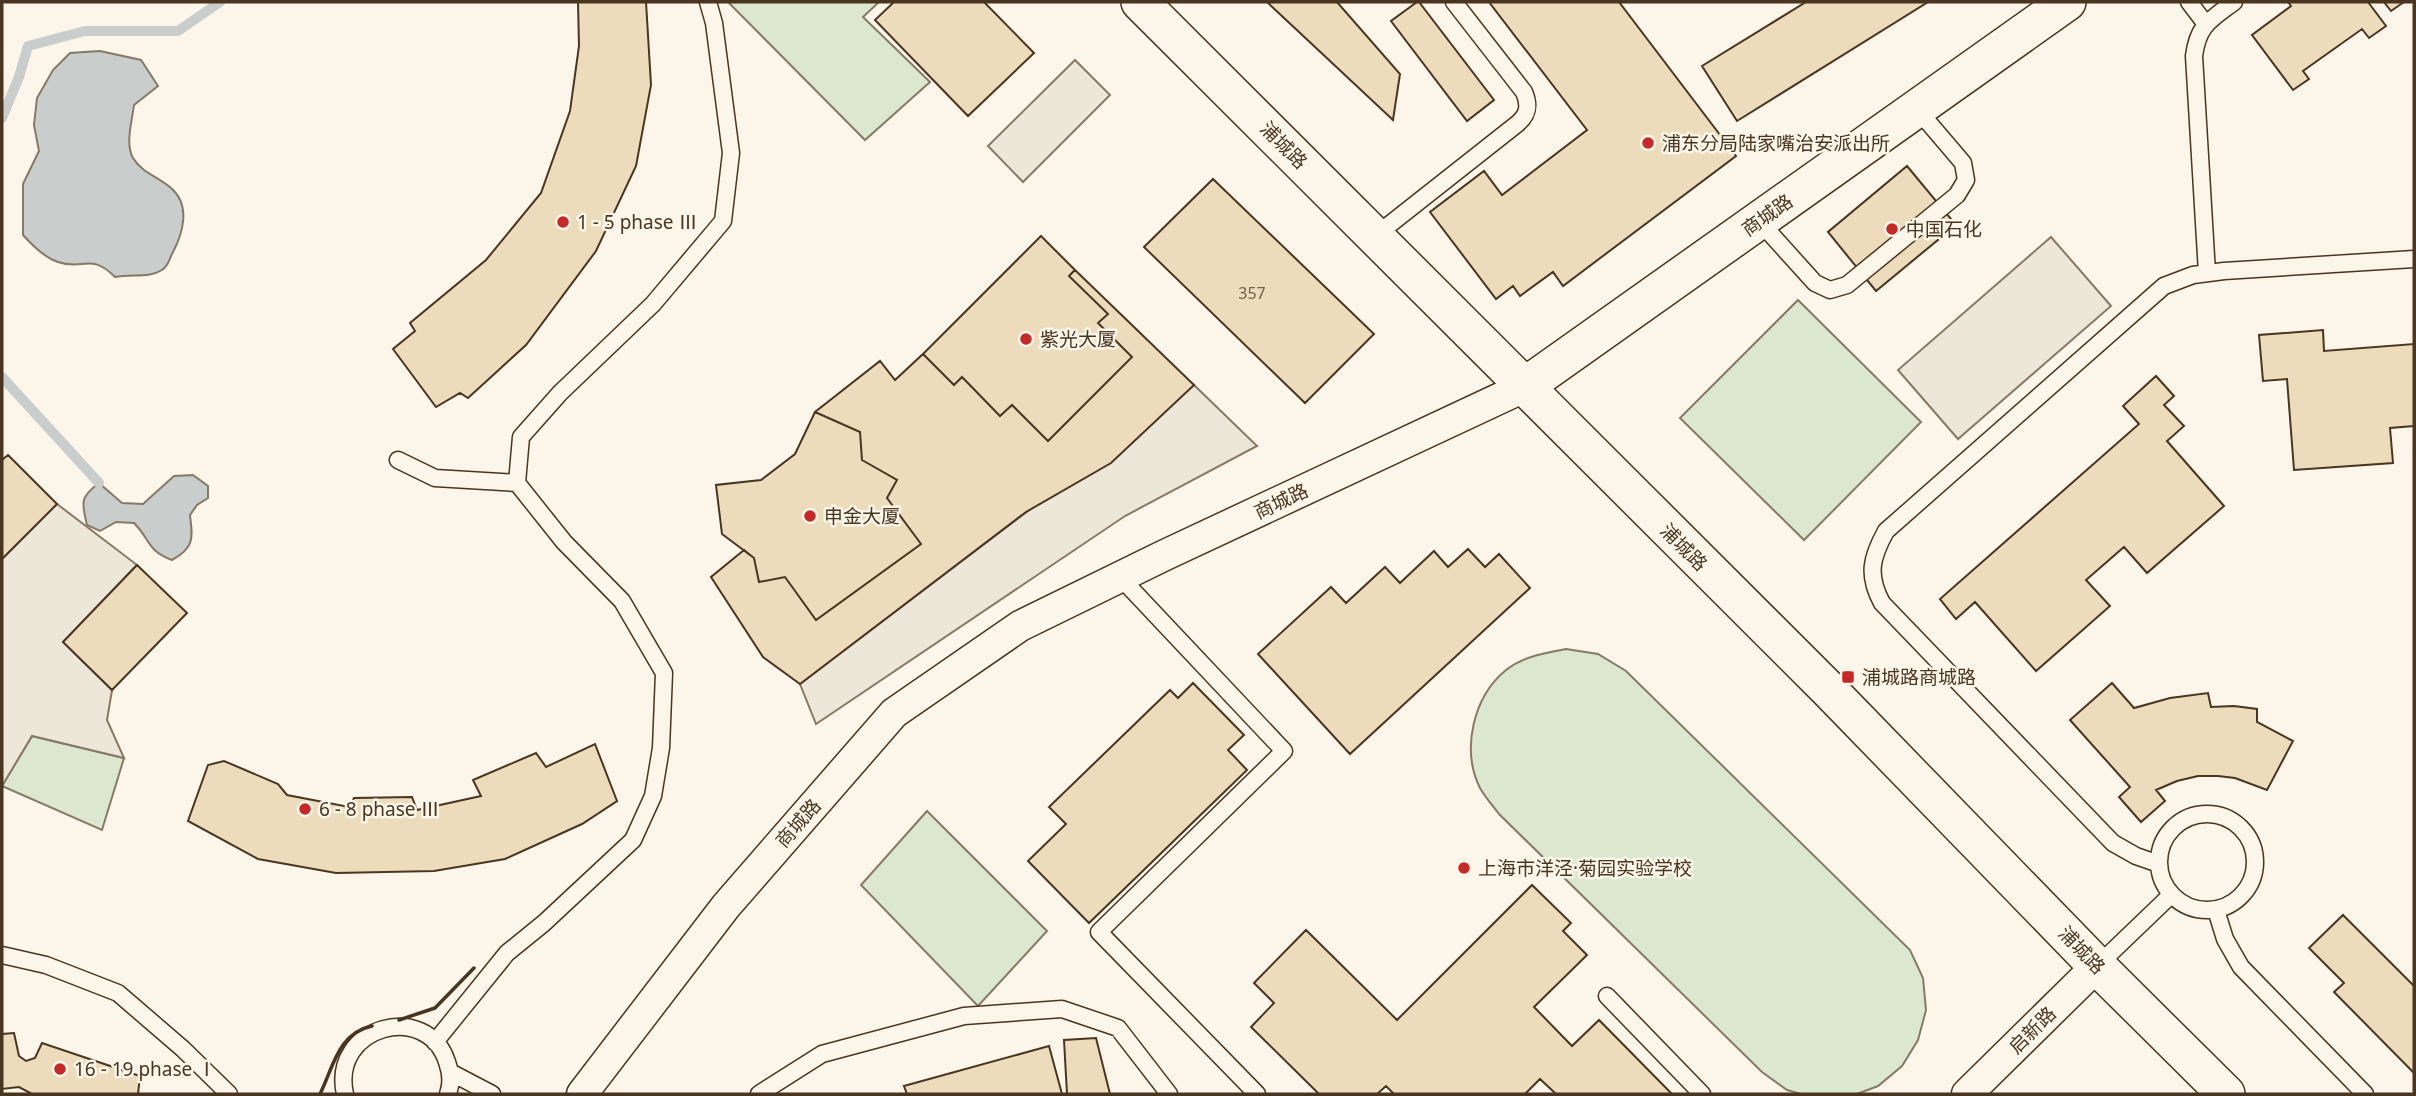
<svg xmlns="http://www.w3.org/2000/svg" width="2416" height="1096" font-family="'Noto Sans','Noto Sans SC',sans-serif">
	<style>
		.green { fill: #dce7d0; stroke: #887966; stroke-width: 2 }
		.parking { fill: #ede7d9; stroke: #887966; stroke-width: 2 }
		.water { fill: #c9cecd; stroke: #887966; stroke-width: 2 }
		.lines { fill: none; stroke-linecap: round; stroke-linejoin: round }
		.stream { stroke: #c9cecd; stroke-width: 10 }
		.building { fill: #ecdcbc; stroke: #4a3520; stroke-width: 2 }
		.service-casing { stroke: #4a3520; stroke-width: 19 }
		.minor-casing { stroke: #4a3520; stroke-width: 33 }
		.tertiary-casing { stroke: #4a3520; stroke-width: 40 }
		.service { stroke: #fbf6e9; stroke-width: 16 }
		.minor { stroke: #fbf6e9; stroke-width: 30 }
		.tertiary { stroke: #fbf6e9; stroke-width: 37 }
		.wall { stroke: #4a3520; stroke-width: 3.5 }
		.poi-dot { fill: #c62828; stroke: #fbf6e9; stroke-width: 2.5 }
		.labels { text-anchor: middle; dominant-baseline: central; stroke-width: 5; stroke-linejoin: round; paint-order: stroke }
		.number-label { font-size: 16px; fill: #725f47 }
		.poi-label { font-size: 19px; fill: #4a3520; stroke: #fbf6e9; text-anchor: start }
		.street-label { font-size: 19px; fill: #4a3520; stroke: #fbf6e9 }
	</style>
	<rect width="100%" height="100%" fill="#fbf6e9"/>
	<!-- green -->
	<path class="green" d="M 728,2 L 879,2 L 863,17 L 930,82 L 865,140 Z
		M 1798,300 L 1921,422 L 1804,540 L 1680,418 Z
		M 1566,649 L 1598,654 L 1626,671 L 1910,950 L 1923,978 L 1926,1010 L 1918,1040 L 1902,1066 L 1878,1086 L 1857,1094 L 1801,1094 L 1787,1090 L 1762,1072 L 1499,814 C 1493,806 1485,797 1480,788 C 1461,750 1473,697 1506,670 C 1524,656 1545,653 1566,649 Z
		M 32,736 L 124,758 L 102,830 L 2,786 Z
		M 927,811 L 1047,931 L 978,1006 L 861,885 Z"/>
	<!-- parking -->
	<path class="parking" d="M 1075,60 L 1110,95 L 1023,182 L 988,146 Z
		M 2051,237 L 2111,306 L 1958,439 L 1898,370 Z
		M 1194,385 L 1257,446 L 1125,516 L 816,724 L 800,684 Z
		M 57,504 L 137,565 L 63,642 L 112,690 L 107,720 L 124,758 L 32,736 L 2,786 L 2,559 Z"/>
	<!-- water -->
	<path class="water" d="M 100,51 L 141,60 L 158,86 L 134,105 C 132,121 125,144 133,158 C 142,173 159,177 171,188 C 191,205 183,233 173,252 C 169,259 169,265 162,270 C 148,279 131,273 115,277 C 90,252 84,271 58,262 C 45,258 32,245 23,235 L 23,184 L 39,151 L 34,125 L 37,98 L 53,70 L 70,53 Z
		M 193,475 L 208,486 L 208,498 L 197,505 L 190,515 C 193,539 194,548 172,560 C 146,550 151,540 134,523 L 116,522 L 100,531 L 87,525 C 82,503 79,498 99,483 L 122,503 L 143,504 L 174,476 Z"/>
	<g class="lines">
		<!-- stream -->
		<path class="stream" d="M 2,118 L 19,77 L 28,46 L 85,31 L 178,31 L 220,2
			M 2,377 L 99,483"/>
	</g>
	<!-- building -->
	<path class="building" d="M 578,2 L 646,2 L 651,85 L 636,166 L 596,251 L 526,345 L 468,398 L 460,393 L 436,407 L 393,349 L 415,331 L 410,323 L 486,260 L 541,193 L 570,111 L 579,46 Z
		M 894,2 L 984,2 L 1034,53 L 968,116 L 875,20 Z
		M 1267,2 L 1337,2 L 1400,74 L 1393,120 Z
		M 1417,2 L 1419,2 L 1494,100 L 1467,121 L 1391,21 Z
		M 1489,2 L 1619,2 L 1736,156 L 1563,286 L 1553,272 L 1520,296 L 1513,286 L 1496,299 L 1430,212 L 1484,171 L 1502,195 L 1587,130 Z
		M 1806,2 L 1928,2 L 1737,121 L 1702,66 Z
		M 2288,2 L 2368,2 L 2386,26 L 2369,38 L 2362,29 L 2303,71 L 2309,79 L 2293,90 L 2252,35 L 2291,6 Z
		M 2384,2 L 2404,2 L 2391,11 Z
		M 1907,166 L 1956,225 L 1876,291 L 1828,232 Z
		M 1213,179 L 1374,334 L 1305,403 L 1144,247 Z
		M 1041,236 L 1075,270 L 1069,276 L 1108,314 L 1098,323 L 1132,357 L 1048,441 L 1012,405 L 1000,416 L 962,377 L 954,385 L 923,354 Z
		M 1075,270 L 1194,385 L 1111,463 L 1026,512 L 800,684 L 763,657 L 711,577 L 744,550 L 754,558 L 759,582 L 785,577 L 816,620 L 921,544 L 887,498 L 897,480 L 862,460 L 860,432 L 815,412 L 880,361 L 895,380 L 923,354 L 954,385 L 962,377 L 1000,416 L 1012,405 L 1048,441 L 1132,357 L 1098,323 L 1108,314 L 1069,276 Z
		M 2323,330 L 2324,351 L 2414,344 L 2414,426 L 2390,428 L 2393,463 L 2294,470 L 2287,379 L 2263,381 L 2259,335 Z
		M 2156,376 L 2174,396 L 2164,405 L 2184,426 L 2167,441 L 2224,506 L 2147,573 L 2124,547 L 2086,580 L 2110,606 L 2036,671 L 1975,602 L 1956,619 L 1940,599 L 2139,424 L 2123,406 Z
		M 815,412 L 860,432 L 862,460 L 897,480 L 887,498 L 921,544 L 816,620 L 785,577 L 759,582 L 754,558 L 722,534 L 716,485 L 761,480 L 795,454 Z
		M 8,455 L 57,504 L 2,559 L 2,460 Z
		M 1468,549 L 1485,567 L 1499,554 L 1530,588 L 1350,754 L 1258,654 L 1331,587 L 1346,603 L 1385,567 L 1400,583 L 1434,551 L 1448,567 Z
		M 137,565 L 187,613 L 112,690 L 63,642 Z
		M 1193,683 L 1244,735 L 1228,750 L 1247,770 L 1089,923 L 1028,861 L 1066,824 L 1049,807 L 1170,690 L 1178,698 Z
		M 2112,683 L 2134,708 L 2170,698 L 2208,693 L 2211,707 L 2234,706 L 2257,709 L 2257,722 L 2293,741 L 2267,790 L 2235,778 L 2218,776 L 2198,776 L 2177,781 L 2156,790 L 2165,801 L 2141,822 L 2119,797 L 2130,787 L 2070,720 Z
		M 595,744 L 617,801 L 582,824 L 505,859 L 434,871 L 336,873 L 258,859 L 188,821 L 208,765 L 224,761 L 278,784 L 287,795 L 349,807 L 354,798 L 412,797 L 417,810 L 481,796 L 473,780 L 536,753 L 546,767 Z
		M 1532,885 L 1571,923 L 1563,931 L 1587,955 L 1534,1007 L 1572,1046 L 1599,1020 L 1672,1094 L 1556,1094 L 1540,1079 L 1525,1094 L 1394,1094 L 1386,1086 L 1377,1094 L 1319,1094 L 1251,1027 L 1274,1003 L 1254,983 L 1306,930 L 1397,1020 Z
		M 2343,915 L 2414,986 L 2414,1073 L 2334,992 L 2344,983 L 2309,948 Z
		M 14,1033 L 19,1056 L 26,1061 L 35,1058 L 42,1043 L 140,1076 L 138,1094 L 32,1094 L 19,1087 L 2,1089 L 2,1034 Z
		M 1096,1038 L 1110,1094 L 1067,1094 L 1064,1040 Z
		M 1049,1046 L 1062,1094 L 907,1094 L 904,1086 Z"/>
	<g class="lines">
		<!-- service casing -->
		<g class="service-casing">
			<path id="service" d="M 2189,2 L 2205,23
				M 1759,221 L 1815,283 L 1830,290 L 1847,285 L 1957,195 L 1966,180 L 1963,163 L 1917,109
				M 1375,236 L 1517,124 C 1528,115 1530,106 1524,92 L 1454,2
				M 2207,273 L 2194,56 C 2198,25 2210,20 2234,2
				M 398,460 L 435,478 L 517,483
				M 1120,577 L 1284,751 L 1099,932 L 1257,1094
				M2159 862a48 48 0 1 1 96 0a48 48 0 1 1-96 0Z
				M 2159,864 L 2136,856 L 2113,843 L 1882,603 C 1867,575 1871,558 1886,531 L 2164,286 L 2193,275 L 2224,271 L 2414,259
				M 2216,910 L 2225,939 L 2241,967 L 2365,1094
				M 2,955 L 46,965 L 118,993 L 183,1049 L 229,1094
				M 2097,966 L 2171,895
				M 1607,996 L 1702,1094
				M 435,1042 L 507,953 L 544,923 L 633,840 L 653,796 L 661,748 L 664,673 L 622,601 L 564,542 L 517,483 L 521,437 L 560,393 L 653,304 L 723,221 L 731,153 L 714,23 L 708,2
				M 450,1072 L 492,1094
				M 345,1094 C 330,1026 427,1000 447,1062 C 451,1073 452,1083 448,1094
				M 759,1094 L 822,1054 L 964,1016 L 1062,1009 L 1118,1028 L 1169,1094"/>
		</g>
		<!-- minor casing -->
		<g class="minor-casing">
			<path id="minor" d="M 582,1094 L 726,906 L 894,713 L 1020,626 L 1165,555 L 1524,387
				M 1967,1094 L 2097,966"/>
		</g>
		<!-- tertiary casing -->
		<g class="tertiary-casing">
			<path id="tertiary" d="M 1140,2 L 1828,689 L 2097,966 L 2226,1094
				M 1524,387 L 2067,2"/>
		</g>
		<!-- service -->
		<use href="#service" class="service"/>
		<!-- minor -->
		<use href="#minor" class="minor"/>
		<!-- tertiary -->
		<use href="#tertiary" class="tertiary"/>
		<!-- wall -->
		<path class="wall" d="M 399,1020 L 435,1008 L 474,968
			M 320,1094 C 333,1068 338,1033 372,1026"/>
	</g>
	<!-- markers -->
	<g class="poi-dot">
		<circle cx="1648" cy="143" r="7"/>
		<circle cx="563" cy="222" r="7"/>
		<circle cx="1892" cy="229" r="7"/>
		<circle cx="1026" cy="339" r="7"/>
		<circle cx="810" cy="516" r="7"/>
		<rect x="1841" y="670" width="14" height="14" rx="3.5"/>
		<circle cx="305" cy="809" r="7"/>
		<circle cx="1464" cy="868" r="7"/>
		<circle cx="60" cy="1069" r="7"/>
	</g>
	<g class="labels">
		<!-- number labels -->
		<g class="number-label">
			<text x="1252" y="293">357</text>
		</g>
		<!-- poi labels -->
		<g class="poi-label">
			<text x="1662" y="143">浦东分局陆家嘴治安派出所</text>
			<text x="577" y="222">1 - 5 phase Ⅲ</text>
			<text x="1906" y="229">中国石化</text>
			<text x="1040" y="339">紫光大厦</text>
			<text x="824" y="516">申金大厦</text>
			<text x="1862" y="677">浦城路商城路</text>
			<text x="319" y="809">6 - 8 phase Ⅲ</text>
			<text x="1478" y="868">上海市洋泾·菊园实验学校</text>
			<text x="74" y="1069">16 - 19 phase Ⅰ</text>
		</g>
		<!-- street labels -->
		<g class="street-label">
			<text transform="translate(1284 145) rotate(45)">浦城路</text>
			<text transform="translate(1767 215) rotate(-35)">商城路</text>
			<text transform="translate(1281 501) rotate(-25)">商城路</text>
			<text transform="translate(1684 547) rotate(45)">浦城路</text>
			<text transform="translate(798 823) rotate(-49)">商城路</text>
			<text transform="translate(2082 950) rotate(46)">浦城路</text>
			<text transform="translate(2032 1030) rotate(-45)">启新路</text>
		</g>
	</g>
	<!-- border -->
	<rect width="2416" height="1096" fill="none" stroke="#4a3520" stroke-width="7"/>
</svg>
